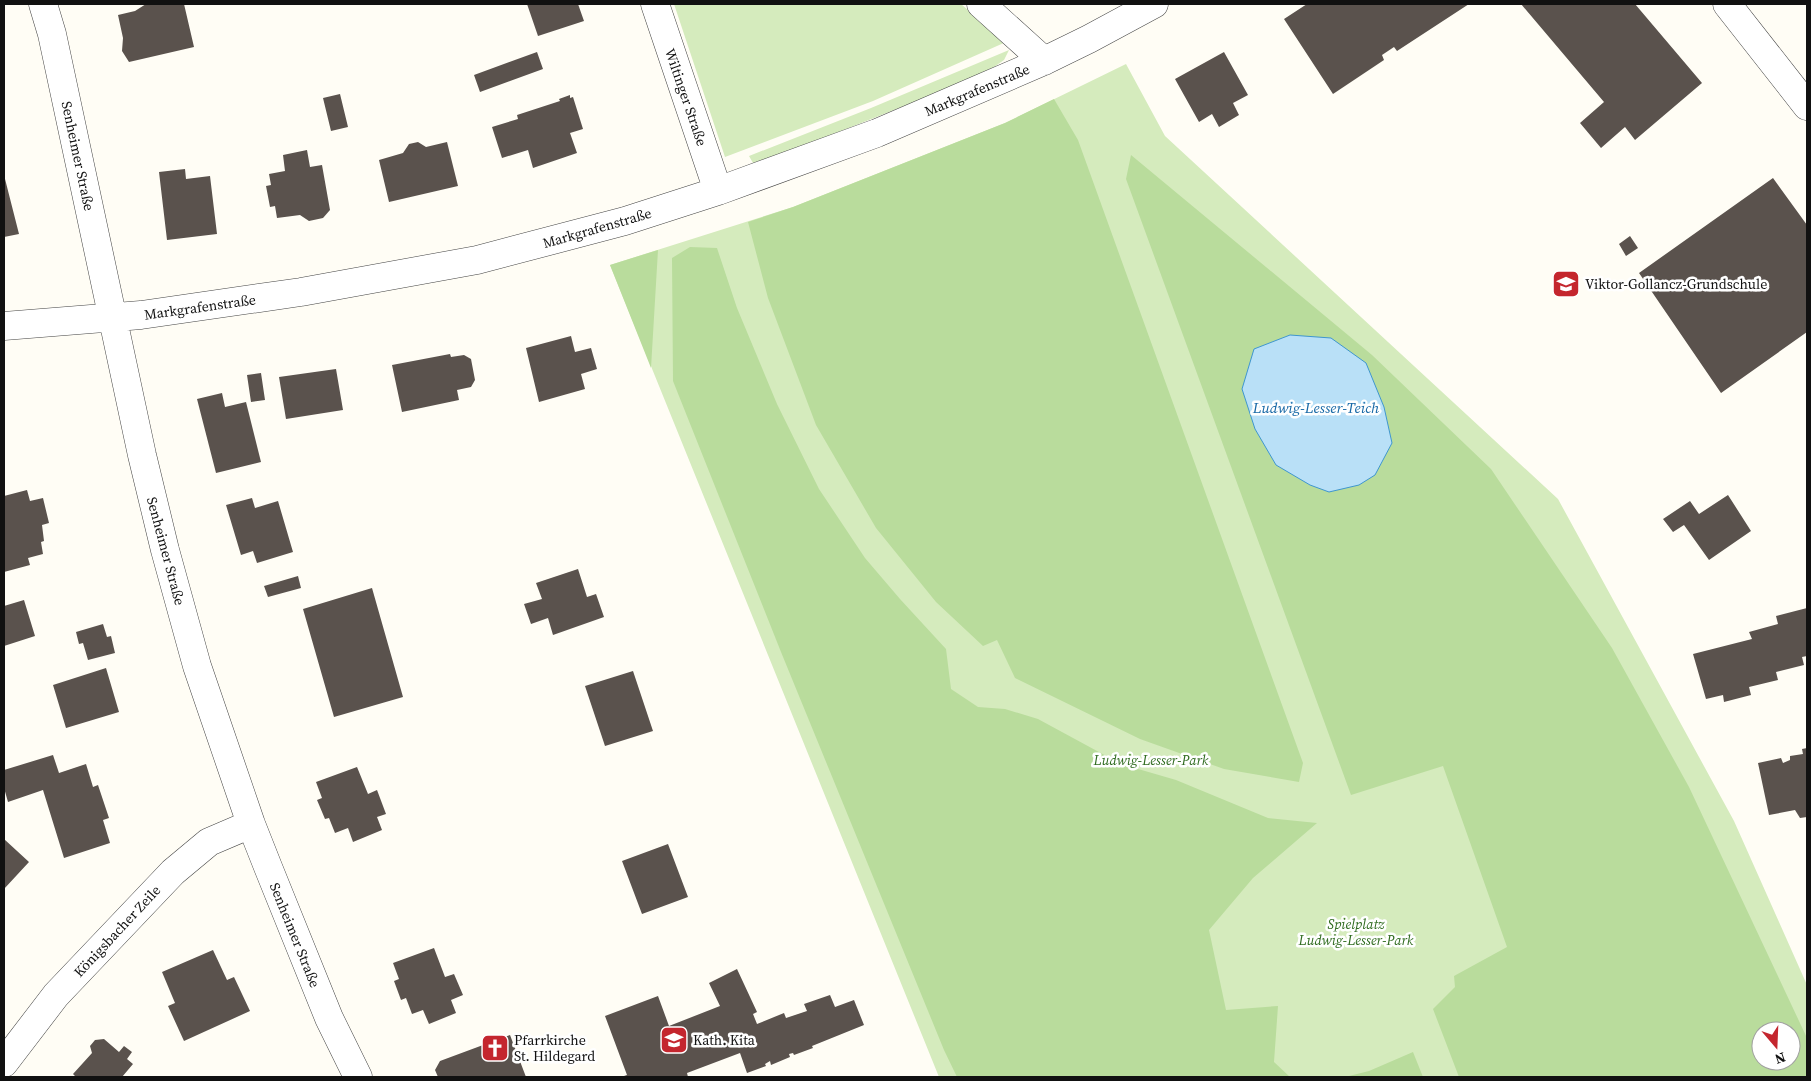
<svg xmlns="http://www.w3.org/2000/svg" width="1811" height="1081" font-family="'Source Serif 4',serif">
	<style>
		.green { fill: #d5ebbd; fill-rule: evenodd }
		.forest { fill: #b9dc9c; fill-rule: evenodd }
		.water { fill: #b9e0f7; stroke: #3f96cf }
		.building { fill: #5a524d }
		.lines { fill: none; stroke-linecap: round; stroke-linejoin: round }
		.minor-casing { stroke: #444; stroke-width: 29 }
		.minor { stroke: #fff; stroke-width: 28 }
		.labels { text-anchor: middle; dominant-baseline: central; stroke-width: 5; stroke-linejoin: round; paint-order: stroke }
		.street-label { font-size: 14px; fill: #111; stroke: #fff }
		.poi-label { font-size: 14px; fill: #111; stroke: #fff; text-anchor: start }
		.park-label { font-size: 14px; font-style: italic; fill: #2f6b1f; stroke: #fff }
		.water-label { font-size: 15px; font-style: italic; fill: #1768a6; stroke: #fff }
	</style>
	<rect width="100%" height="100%" fill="#fffdf5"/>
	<!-- green -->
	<path class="green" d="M 674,4 L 961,4 L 1006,42 L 873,101 L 725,157 Z
		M 1009,50 L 1004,60 L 994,67 L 942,91 L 798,148 L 753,163 L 749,156 L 871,108 Z
		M 1126,64 L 1165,136 L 1558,499 L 1734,821 L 1807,985 L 1807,1077 L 939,1077 L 610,265 L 793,207 L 1005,123 ZM 1761,1031 L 1791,1031 L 1791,1061 L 1761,1061 Z"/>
	<!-- forest -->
	<path class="forest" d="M 1054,99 L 1078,140 L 1303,763 L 1299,782 L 1224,769 L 1140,739 L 1015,678 L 997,640 L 983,646 L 936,602 L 876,528 L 816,425 L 768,298 L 748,222 L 793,207 L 1005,123 Z
		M 1131,155 L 1372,355 L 1491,469 L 1612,648 L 1689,787 L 1807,1038 L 1807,1077 L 1459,1077 L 1433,1009 L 1455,987 L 1454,976 L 1507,947 L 1443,766 L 1351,795 L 1126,179 ZM 1761,1031 L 1791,1031 L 1791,1061 L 1761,1061 Z
		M 690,247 L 717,248 L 737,308 L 777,404 L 819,489 L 865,558 L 900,599 L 946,649 L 951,689 L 978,707 L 1005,709 L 1038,719 L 1121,764 L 1176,780 L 1268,818 L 1317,823 L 1253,878 L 1209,930 L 1226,1010 L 1278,1006 L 1274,1062 L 1290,1077 L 957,1077 L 944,1050 L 781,652 L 673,381 L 672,258 Z
		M 658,250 L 651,368 L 610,265 Z
		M 1413,1052 L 1423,1077 L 1345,1077 L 1369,1071 Z"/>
	<!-- water -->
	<path class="water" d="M 1290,335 L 1331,338 L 1366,363 L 1384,407 L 1392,443 L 1375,475 L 1359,485 L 1329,492 L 1310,485 L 1276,465 L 1255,429 L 1242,389 L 1254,349 Z"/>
	<!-- building -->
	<path class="building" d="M 146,4 L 184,4 L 194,47 L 129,62 L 122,51 L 123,38 L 118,15 L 135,11 Z
		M 527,4 L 578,4 L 584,21 L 538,36 Z
		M 1307,4 L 1469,4 L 1397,51 L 1394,47 L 1382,55 L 1384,60 L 1333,94 L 1284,19 Z
		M 1521,4 L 1635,4 L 1702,83 L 1635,140 L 1625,127 L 1601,148 L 1580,123 L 1604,102 Z
		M 537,52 L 543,69 L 480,92 L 474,75 Z
		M 1224,52 L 1248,95 L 1233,103 L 1239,115 L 1219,127 L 1212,114 L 1199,122 L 1175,79 Z
		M 340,94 L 348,127 L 331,131 L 323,98 Z
		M 570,95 L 570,98 L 573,97 L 583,129 L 570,133 L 577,153 L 533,168 L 528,150 L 502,158 L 492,127 L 518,119 L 517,115 L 560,101 L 559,99 Z
		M 418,142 L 426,147 L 447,142 L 458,186 L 389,202 L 379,160 L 403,153 L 409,144 Z
		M 307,150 L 310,167 L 322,165 L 330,210 L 323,218 L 309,221 L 300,215 L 277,218 L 275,206 L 270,207 L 266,186 L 271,185 L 269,174 L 285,171 L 283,155 Z
		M 185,169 L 186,179 L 210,176 L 217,234 L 167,240 L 159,172 Z
		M 4,175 L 19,234 L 4,237 Z
		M 1773,178 L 1807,225 L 1807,332 L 1721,393 L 1639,273 Z
		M 1630,236 L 1638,248 L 1626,256 L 1619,244 Z
		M 571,336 L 575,352 L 591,348 L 597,369 L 581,374 L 585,389 L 539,402 L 526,348 Z
		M 450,354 L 451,357 L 464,355 L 471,359 L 475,380 L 471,387 L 457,390 L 459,400 L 402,412 L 392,365 Z
		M 336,369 L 343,410 L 286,419 L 279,377 Z
		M 261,373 L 265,400 L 251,402 L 247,375 Z
		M 222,393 L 225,407 L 246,402 L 261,462 L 216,473 L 197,399 Z
		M 27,490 L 30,501 L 43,498 L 49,523 L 42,525 L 44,541 L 41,542 L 43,554 L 28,558 L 30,565 L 4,572 L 4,496 Z
		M 1728,495 L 1751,531 L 1709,560 L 1684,525 L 1673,532 L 1663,519 L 1690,501 L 1699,514 Z
		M 252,498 L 255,508 L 278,501 L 293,552 L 257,563 L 253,551 L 241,555 L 226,505 Z
		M 578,569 L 587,597 L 596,594 L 604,617 L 553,635 L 548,618 L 531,624 L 524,604 L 542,599 L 536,583 Z
		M 298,576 L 301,588 L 268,597 L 264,586 Z
		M 372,588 L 403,697 L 334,717 L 303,609 Z
		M 24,600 L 35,636 L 4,646 L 4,606 Z
		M 1807,608 L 1807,656 L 1802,657 L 1804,665 L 1776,672 L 1778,680 L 1749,687 L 1751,695 L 1724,702 L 1723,695 L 1706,699 L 1693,654 L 1752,639 L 1749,632 L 1778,624 L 1776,616 Z
		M 103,624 L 107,637 L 111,636 L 115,653 L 88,660 L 83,643 L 79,644 L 76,632 Z
		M 106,668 L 119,712 L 66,728 L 53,685 Z
		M 633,671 L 653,731 L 605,746 L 585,686 Z
		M 1807,748 L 1807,817 L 1800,818 L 1795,810 L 1769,815 L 1758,763 L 1781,758 L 1783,763 L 1790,760 L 1790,756 L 1803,754 L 1802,749 Z
		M 53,755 L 59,773 L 86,764 L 93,787 L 98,785 L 109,818 L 103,820 L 110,843 L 64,858 L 43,790 L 8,802 L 4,788 L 4,770 Z
		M 357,767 L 368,794 L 377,790 L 386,814 L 377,817 L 382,830 L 353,842 L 348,828 L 335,833 L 329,818 L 325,819 L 317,800 L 322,798 L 316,782 Z
		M 4,839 L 29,862 L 4,889 Z
		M 668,844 L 688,897 L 642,914 L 622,861 Z
		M 434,948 L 445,977 L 454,974 L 463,995 L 451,1000 L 456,1013 L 429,1024 L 423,1010 L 412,1014 L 406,998 L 401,1000 L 394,981 L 399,979 L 393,963 Z
		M 213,950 L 227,980 L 234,977 L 250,1011 L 184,1041 L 168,1006 L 175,1003 L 162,972 Z
		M 737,969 L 757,1012 L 753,1014 L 757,1024 L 784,1013 L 786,1018 L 807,1011 L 804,1004 L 830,995 L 835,1007 L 854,1000 L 864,1025 L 812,1046 L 813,1048 L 794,1055 L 793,1053 L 789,1054 L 790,1057 L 771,1065 L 770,1061 L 765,1064 L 766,1066 L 747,1073 L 740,1053 L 687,1073 L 688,1077 L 621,1077 L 627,1075 L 605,1016 L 658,996 L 669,1026 L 720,1006 L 709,983 Z
		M 510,1035 L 526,1077 L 438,1077 L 435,1070 L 440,1061 Z
		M 104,1039 L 119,1052 L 124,1046 L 132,1052 L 127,1059 L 133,1064 L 122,1077 L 76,1077 L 73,1074 L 92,1053 L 90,1046 L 95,1040 Z"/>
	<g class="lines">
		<!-- minor casing -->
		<g class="minor-casing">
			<path id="minor" d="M 43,4 L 52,34 L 142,455 L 165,550 L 197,666 L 251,824 L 268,867 L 329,1018 L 358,1077
				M 655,4 L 718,191
				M 981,4 L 1044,61
				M 1727,4 L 1807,106
				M 4,326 L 141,315 L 301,292 L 477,260 L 625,221 L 718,191 L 877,133 L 1044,61 L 1089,39 L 1154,4
				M 4,1063 L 56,995 L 173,872 L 209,842 L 251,824"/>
		</g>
		<!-- minor -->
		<use href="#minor" class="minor"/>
	</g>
	<!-- icons -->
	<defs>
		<g id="school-square" transform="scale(1.4375)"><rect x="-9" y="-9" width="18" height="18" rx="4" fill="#c4262e" stroke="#fff"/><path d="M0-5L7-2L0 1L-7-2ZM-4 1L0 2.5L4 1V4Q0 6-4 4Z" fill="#fff"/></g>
		<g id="church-square" transform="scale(1.4375)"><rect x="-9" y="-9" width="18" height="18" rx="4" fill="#c4262e" stroke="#fff"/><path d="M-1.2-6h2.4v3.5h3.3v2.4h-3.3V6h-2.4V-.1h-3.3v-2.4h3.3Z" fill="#fff"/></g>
	</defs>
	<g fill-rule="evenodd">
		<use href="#school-square" x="1566" y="284"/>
		<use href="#school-square" x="674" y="1040"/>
		<use href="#church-square" x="495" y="1048"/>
	</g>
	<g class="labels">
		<!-- street labels -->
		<g class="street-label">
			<text transform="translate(977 90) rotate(-23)">Markgrafenstraße</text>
			<text transform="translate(686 97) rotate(71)">Wiltinger Straße</text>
			<text transform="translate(78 156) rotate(78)">Senheimer Straße</text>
			<text transform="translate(597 228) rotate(-16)">Markgrafenstraße</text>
			<text transform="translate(200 307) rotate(-8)">Markgrafenstraße</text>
			<text transform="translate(166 551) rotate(75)">Senheimer Straße</text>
			<text transform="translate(117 931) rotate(-47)">Königsbacher Zeile</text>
			<text transform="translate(295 935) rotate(68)">Senheimer Straße</text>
		</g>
		<!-- poi labels -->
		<g class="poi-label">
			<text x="1585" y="284">Viktor-Gollancz-Grundschule</text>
			<text x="514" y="1040">Pfarrkirche<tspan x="514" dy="16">St. Hildegard</tspan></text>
			<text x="693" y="1040">Kath. Kita</text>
		</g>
		<!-- park labels -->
		<g class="park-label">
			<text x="1151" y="760">Ludwig-Lesser-Park</text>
			<text x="1356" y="924">Spielplatz<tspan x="1356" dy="16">Ludwig-Lesser-Park</tspan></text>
		</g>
		<!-- water labels -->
		<g class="water-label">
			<text x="1316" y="407">Ludwig-Lesser-Teich</text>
		</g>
	</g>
	<!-- border -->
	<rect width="1811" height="1081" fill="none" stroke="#111111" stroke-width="10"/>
	<!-- north arrow -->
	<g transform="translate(1776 1046) rotate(161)"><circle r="24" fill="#ffffff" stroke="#a0a0a0"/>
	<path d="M0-4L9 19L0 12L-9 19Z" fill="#c4262e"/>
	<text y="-8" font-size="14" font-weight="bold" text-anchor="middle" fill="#111111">N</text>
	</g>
</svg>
